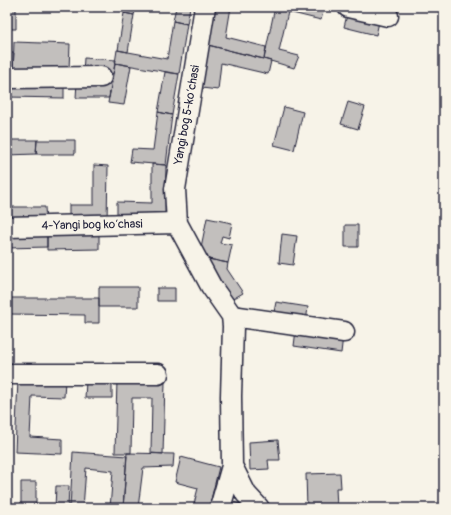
<svg xmlns="http://www.w3.org/2000/svg" width="451" height="515" font-family="Pangolin,sans-serif">
	<style>
		.building { fill: #c2bfbd; stroke: #22223b }
		.lines { fill: none; stroke-linecap: round; stroke-linejoin: round }
		.minor-casing { stroke: #22223b; stroke-width: 23 }
		.minor { stroke: #f7f3e8; stroke-width: 20 }
		.labels { text-anchor: middle; dominant-baseline: central; stroke-width: 4; stroke-linejoin: round; paint-order: stroke }
		.street-label { font-size: 12px; fill: #22223b; stroke: #f7f3e8 }
	</style>
	<rect width="100%" height="100%" fill="#f7f3e8"/>
	<filter id="ink" filterUnits="userSpaceOnUse"><feTurbulence type="fractalNoise" baseFrequency=".025" numOctaves="2"/><feDisplacementMap in="SourceGraphic" scale="8" xChannelSelector="R" yChannelSelector="G"/><feConvolveMatrix kernelMatrix="1 2 1 2 8 2 1 2 1" color-interpolation-filters="sRGB"/></filter>
	<g filter="url(#ink)">
		<!-- building -->
		<path class="building" d="M 7,7 L 16,7 L 16,29 L 7,29 Z
			M 125,7 L 136,7 L 134,15 L 124,13 Z
			M 176,7 L 190,7 L 187,24 L 173,21 Z
			M 215,7 L 231,7 L 226,37 L 266,47 L 264,59 L 208,45 Z
			M 275,7 L 324,8 L 321,20 L 288,12 L 279,51 L 299,56 L 294,68 L 264,59 Z
			M 124,13 L 134,15 L 128,52 L 118,50 Z
			M 347,15 L 379,22 L 376,35 L 344,27 Z
			M 173,21 L 187,24 L 179,74 L 115,63 L 117,50 L 167,59 Z
			M 14,42 L 70,44 L 69,70 L 13,68 Z
			M 208,45 L 271,61 L 268,74 L 221,63 L 218,90 L 202,88 Z
			M 7,53 L 14,53 L 13,68 L 7,68 Z
			M 84,58 L 116,60 L 113,74 L 83,73 Z
			M 115,63 L 131,66 L 124,105 L 108,103 Z
			M 165,72 L 179,74 L 172,115 L 158,112 Z
			M 77,82 L 112,82 L 109,98 L 76,98 Z
			M 7,83 L 64,83 L 64,98 L 7,97 Z
			M 348,102 L 365,107 L 358,129 L 341,124 Z
			M 284,107 L 303,112 L 294,150 L 274,145 Z
			M 158,112 L 172,115 L 166,165 L 130,162 L 132,149 L 153,150 Z
			M 7,140 L 37,140 L 36,154 L 7,155 Z
			M 37,140 L 75,140 L 75,154 L 36,154 Z
			M 152,164 L 166,165 L 165,219 L 117,219 L 117,202 L 152,203 Z
			M 94,165 L 108,166 L 107,221 L 69,220 L 69,205 L 94,205 Z
			M 7,207 L 45,207 L 46,222 L 7,223 Z
			M 207,218 L 232,223 L 229,238 L 222,236 L 220,243 L 232,245 L 228,263 L 199,257 Z
			M 345,225 L 358,225 L 358,247 L 345,247 Z
			M 99,231 L 99,249 L 47,250 L 47,232 Z
			M 7,232 L 47,232 L 47,247 L 7,248 Z
			M 282,234 L 297,236 L 293,265 L 279,263 Z
			M 208,259 L 228,263 L 227,269 L 243,293 L 231,300 L 206,270 Z
			M 99,287 L 138,287 L 138,307 L 99,307 Z
			M 157,288 L 175,288 L 175,301 L 157,301 Z
			M 7,298 L 99,298 L 99,323 L 85,323 L 85,315 L 9,314 L 9,322 L 7,322 Z
			M 276,302 L 308,307 L 306,322 L 273,317 Z
			M 296,330 L 343,336 L 341,353 L 294,346 Z
			M 18,379 L 65,380 L 64,397 L 32,396 L 30,437 L 62,439 L 62,454 L 15,452 Z
			M 117,380 L 165,382 L 163,454 L 151,453 L 152,398 L 132,398 L 131,453 L 115,453 Z
			M 86,381 L 112,382 L 112,398 L 85,398 Z
			M 278,440 L 280,460 L 268,460 L 269,469 L 250,470 L 249,442 Z
			M 73,452 L 127,456 L 123,508 L 110,508 L 113,471 L 86,468 L 83,508 L 70,508 Z
			M 127,453 L 174,454 L 173,467 L 143,468 L 138,508 L 123,508 Z
			M 181,457 L 219,467 L 209,508 L 193,508 L 198,488 L 175,482 Z
			M 340,473 L 341,488 L 336,488 L 337,508 L 307,508 L 306,474 Z
			M 21,482 L 36,482 L 36,508 L 21,508 Z
			M 56,486 L 69,486 L 68,508 L 55,508 Z
			M 227,500 L 246,506 L 245,508 L 225,508 Z"/>
		<g class="lines">
			<!-- minor casing -->
			<g class="minor-casing">
				<path id="minor" d="M 205,7 L 175,189 L 177,223 L 211,286 L 232,316 L 233,326 L 231,396 L 232,466 L 246,494 L 259,508
					M 348,7 L 388,16
					M 7,78 L 101,77
					M 7,227 L 177,223
					M 232,316 L 344,332
					M 7,374 L 158,374
					M 220,508 L 232,466"/>
			</g>
			<!-- minor -->
			<use href="#minor" class="minor"/>
		</g>
	</g>
	<g class="labels">
		<!-- street labels -->
		<g class="street-label">
			<text transform="translate(187 115) rotate(-80)">Yangi bog 5-koʼchasi</text>
			<text transform="translate(92 225) rotate(-1)">4-Yangi bog koʼchasi</text>
		</g>
	</g>
	<!-- margin -->
	<rect width="451" height="515" fill="none" stroke="#f7f3e8" stroke-width="24"/>
	<rect x="12" y="12" width="427" height="491" fill="none" stroke="#22223b" stroke-width="1.5" filter="url(#ink)"/>
</svg>
